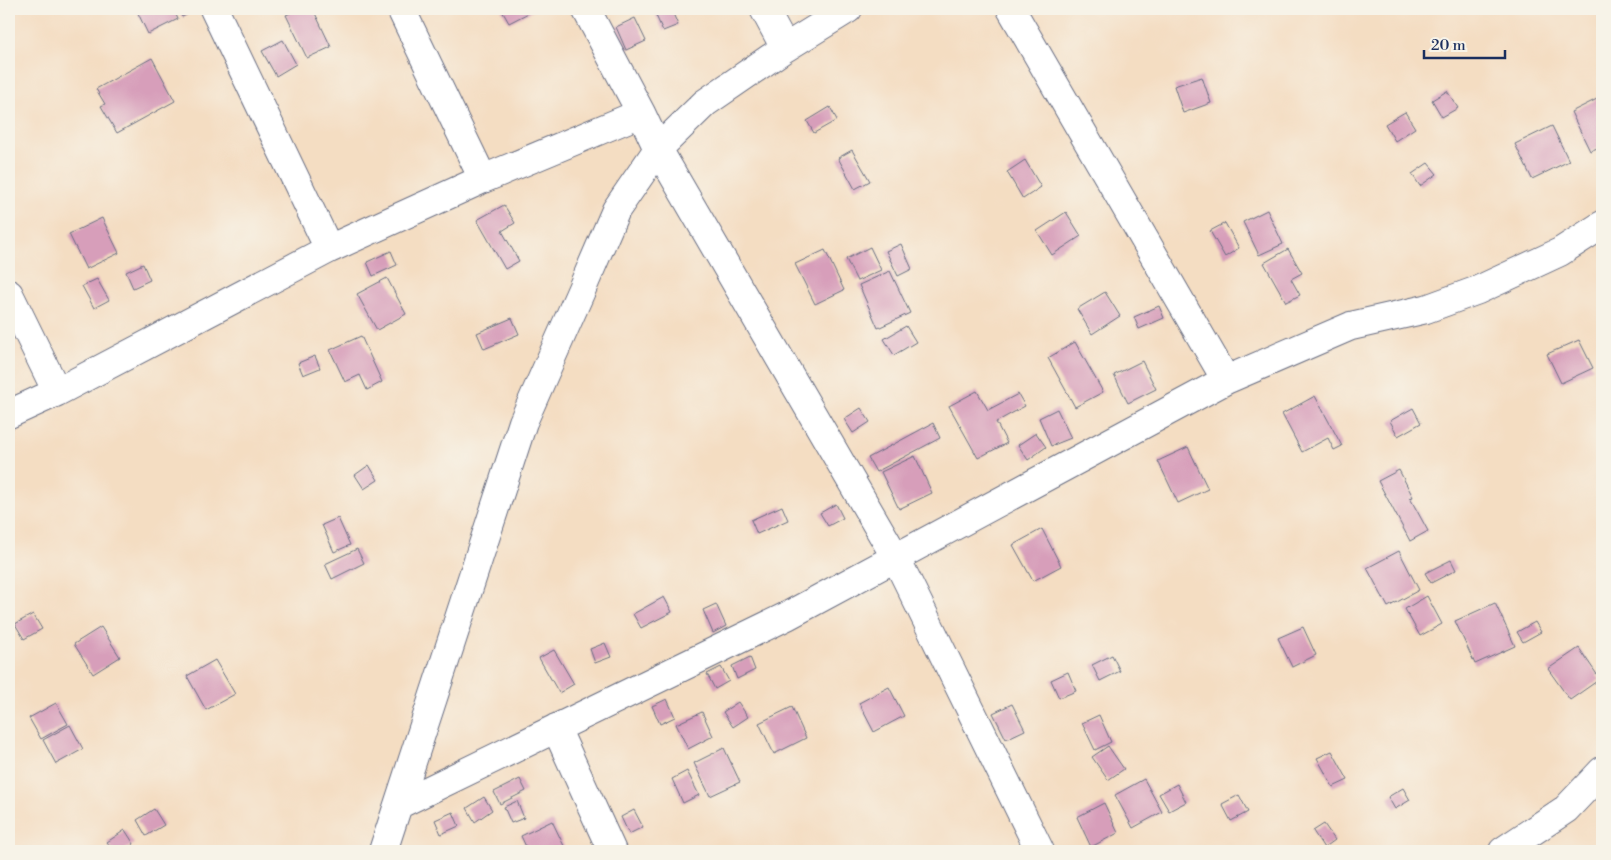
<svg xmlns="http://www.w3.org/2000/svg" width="1611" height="860" font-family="'Libre Bodoni',serif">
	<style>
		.building { fill: #d79eba }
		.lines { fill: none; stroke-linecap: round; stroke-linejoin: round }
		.minor-casing { stroke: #676c81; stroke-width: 30 }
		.minor { stroke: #fff; stroke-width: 28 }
	</style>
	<rect width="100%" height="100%" fill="#f7f3e8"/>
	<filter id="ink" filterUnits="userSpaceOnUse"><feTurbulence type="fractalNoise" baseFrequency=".02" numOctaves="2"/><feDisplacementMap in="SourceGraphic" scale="10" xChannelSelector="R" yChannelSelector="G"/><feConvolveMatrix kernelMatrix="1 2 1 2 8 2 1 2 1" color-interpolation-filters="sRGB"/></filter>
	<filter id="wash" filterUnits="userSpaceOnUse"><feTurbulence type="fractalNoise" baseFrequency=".0096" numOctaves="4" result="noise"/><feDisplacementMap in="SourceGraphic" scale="20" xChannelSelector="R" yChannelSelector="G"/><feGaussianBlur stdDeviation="1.12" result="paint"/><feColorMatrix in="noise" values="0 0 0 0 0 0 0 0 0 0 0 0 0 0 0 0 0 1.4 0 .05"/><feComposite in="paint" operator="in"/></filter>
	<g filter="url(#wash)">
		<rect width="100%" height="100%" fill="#f4ddc2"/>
		<g id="blocks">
			<!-- building -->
			<path class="building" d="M 136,9 L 173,9 L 178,19 L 148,34 Z
				M 178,9 L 199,9 L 182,17 Z
				M 299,9 L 313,9 L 331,47 L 307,58 L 286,15 Z
				M 501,9 L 536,9 L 509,23 Z
				M 653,9 L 671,9 L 678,25 L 663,31 Z
				M 635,18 L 646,41 L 626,50 L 616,27 Z
				M 283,40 L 296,64 L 276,76 L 262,51 Z
				M 152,58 L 175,101 L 117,133 L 101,106 L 105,104 L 96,89 Z
				M 1202,77 L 1211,103 L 1183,113 L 1174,86 Z
				M 1447,91 L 1458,108 L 1442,117 L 1432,100 Z
				M 1599,98 L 1602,105 L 1602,146 L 1590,151 L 1571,112 Z
				M 830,107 L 837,120 L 814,133 L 807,121 Z
				M 1405,112 L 1415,128 L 1395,141 L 1385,124 Z
				M 1552,126 L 1569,161 L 1532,179 L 1515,144 Z
				M 852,150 L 870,181 L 855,189 L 838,158 Z
				M 1025,160 L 1041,187 L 1023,199 L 1007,172 Z
				M 1428,163 L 1437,174 L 1420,186 L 1412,174 Z
				M 504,205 L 515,223 L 502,231 L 519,261 L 505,269 L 477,220 Z
				M 1267,210 L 1283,244 L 1259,255 L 1243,222 Z
				M 1066,212 L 1081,236 L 1052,255 L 1037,231 Z
				M 102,218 L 119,253 L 86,269 L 69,234 Z
				M 1225,223 L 1239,248 L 1225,257 L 1210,231 Z
				M 901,244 L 912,269 L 898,276 L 886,251 Z
				M 870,247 L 881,270 L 857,281 L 846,259 Z
				M 1288,249 L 1302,273 L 1291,279 L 1300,295 L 1286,302 L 1264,263 Z
				M 825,250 L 844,290 L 815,304 L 795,264 Z
				M 391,251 L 397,265 L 373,276 L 367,262 Z
				M 143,264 L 150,280 L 133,288 L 126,272 Z
				M 890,271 L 910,313 L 878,328 L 859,285 Z
				M 387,278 L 406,314 L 377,330 L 357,294 Z
				M 97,279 L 109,300 L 94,308 L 82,286 Z
				M 1105,292 L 1120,316 L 1092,334 L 1077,309 Z
				M 1159,306 L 1164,318 L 1139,329 L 1134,317 Z
				M 512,318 L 519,334 L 484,349 L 477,333 Z
				M 906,326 L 916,342 L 894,355 L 884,339 Z
				M 361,336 L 382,382 L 367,390 L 360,375 L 345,382 L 330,350 Z
				M 1579,340 L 1593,368 L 1561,383 L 1547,354 Z
				M 1075,342 L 1103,392 L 1075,407 L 1048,358 Z
				M 315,356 L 320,368 L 303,375 L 298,363 Z
				M 1142,361 L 1156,389 L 1128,403 L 1114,375 Z
				M 977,391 L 988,410 L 1018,394 L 1025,406 L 996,422 L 1007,443 L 978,458 L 949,406 Z
				M 1315,396 L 1342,446 L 1334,450 L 1328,438 L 1302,452 L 1282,414 Z
				M 861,408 L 870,422 L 853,433 L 844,419 Z
				M 1413,408 L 1421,423 L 1398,436 L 1390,421 Z
				M 1057,409 L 1071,438 L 1051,446 L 1039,418 Z
				M 933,423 L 940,438 L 876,472 L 868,458 Z
				M 1036,433 L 1046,447 L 1028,460 L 1018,445 Z
				M 1188,447 L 1208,489 L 1178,503 L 1158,461 Z
				M 915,456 L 932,493 L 899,509 L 881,472 Z
				M 369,465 L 378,480 L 364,489 L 355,475 Z
				M 1399,470 L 1413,497 L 1410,498 L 1428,531 L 1410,541 L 1378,481 Z
				M 836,504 L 843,518 L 828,526 L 820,513 Z
				M 782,506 L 788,520 L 757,534 L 751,520 Z
				M 338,518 L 350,545 L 334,552 L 322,525 Z
				M 1042,529 L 1061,566 L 1033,581 L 1013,545 Z
				M 357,549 L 364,563 L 332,579 L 325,564 Z
				M 1399,551 L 1419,590 L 1388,607 L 1367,568 Z
				M 1451,560 L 1456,570 L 1431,583 L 1425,573 Z
				M 1427,596 L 1442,624 L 1420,636 L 1405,609 Z
				M 664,597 L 672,612 L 641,628 L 633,614 Z
				M 1495,603 L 1515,646 L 1475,664 L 1455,621 Z
				M 716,604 L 726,626 L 713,633 L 703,610 Z
				M 33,614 L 42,629 L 24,639 L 15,624 Z
				M 1535,622 L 1541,632 L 1523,642 L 1517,632 Z
				M 101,627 L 120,657 L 93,674 L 74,644 Z
				M 1303,627 L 1316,655 L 1292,667 L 1278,638 Z
				M 605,643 L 611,657 L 595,663 L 590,649 Z
				M 1579,648 L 1600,679 L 1570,700 L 1548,669 Z
				M 554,650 L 574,684 L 559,693 L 539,658 Z
				M 1112,655 L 1120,671 L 1100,681 L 1092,665 Z
				M 750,657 L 755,670 L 737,679 L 732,666 Z
				M 215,660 L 235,694 L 206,710 L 187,676 Z
				M 721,667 L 729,681 L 715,689 L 707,674 Z
				M 1068,672 L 1076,691 L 1059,698 L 1051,680 Z
				M 889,687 L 904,716 L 874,732 L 859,703 Z
				M 667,699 L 675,717 L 660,724 L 652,706 Z
				M 738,702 L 748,717 L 733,727 L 723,712 Z
				M 56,703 L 68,724 L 41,739 L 29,718 Z
				M 1012,704 L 1025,730 L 1006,739 L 993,713 Z
				M 792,707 L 806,738 L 774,754 L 759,723 Z
				M 702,712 L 713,736 L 688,749 L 676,724 Z
				M 1099,715 L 1111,742 L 1095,750 L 1082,723 Z
				M 70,725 L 83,749 L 56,764 L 43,740 Z
				M 1108,746 L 1124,769 L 1108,780 L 1092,757 Z
				M 724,748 L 740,782 L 710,796 L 694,763 Z
				M 1332,751 L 1348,780 L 1333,787 L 1317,758 Z
				M 687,771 L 699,795 L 683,803 L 672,779 Z
				M 520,779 L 526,791 L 500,804 L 494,792 Z
				M 1144,779 L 1162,812 L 1133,828 L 1115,795 Z
				M 1177,784 L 1186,802 L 1169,811 L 1159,794 Z
				M 1403,788 L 1410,800 L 1395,809 L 1388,797 Z
				M 1239,795 L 1248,812 L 1231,821 L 1222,804 Z
				M 484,797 L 492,810 L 475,822 L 467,808 Z
				M 517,801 L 524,818 L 511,823 L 504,807 Z
				M 1104,803 L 1118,833 L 1091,847 L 1077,817 Z
				M 154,809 L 164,825 L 146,836 L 137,820 Z
				M 634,810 L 643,827 L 629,834 L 621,817 Z
				M 453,812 L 459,826 L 441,834 L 435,820 Z
				M 552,821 L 565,848 L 559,851 L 528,851 L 521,836 Z
				M 1324,824 L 1335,840 L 1324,848 L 1313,831 Z
				M 125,830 L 134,844 L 123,851 L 114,851 L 107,842 Z
				M 923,847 L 925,851 L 913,851 Z"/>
		</g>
	</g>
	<g filter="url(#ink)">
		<use href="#blocks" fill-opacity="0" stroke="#676c81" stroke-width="1"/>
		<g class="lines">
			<!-- minor casing -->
			<g class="minor-casing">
				<path id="minor" d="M 214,9 L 329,249
					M 401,9 L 483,179
					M 586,9 L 641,113 L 658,149 L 896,558 L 1040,851
					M 764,9 L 785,48
					M 1011,9 L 1226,380
					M 9,294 L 57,392
					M 9,414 L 57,392 L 329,249 L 483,179 L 641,113
					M 556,728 L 612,851
					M 398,805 L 787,616 L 1226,380 L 1351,326 L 1426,309 L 1478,290 L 1560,252 L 1602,225
					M 383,851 L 523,422 L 581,291 L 616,210 L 658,149 L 705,103 L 785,48 L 848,9
					M 1503,851 L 1566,809 L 1602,771"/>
			</g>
			<!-- minor -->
			<use href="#minor" class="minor"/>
		</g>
	</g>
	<!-- margin -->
	<rect width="1611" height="860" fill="none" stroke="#f7f3e8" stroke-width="30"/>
	<!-- scale -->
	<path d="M1424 50v8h81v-8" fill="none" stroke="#1b2f5e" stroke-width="2.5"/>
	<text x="1431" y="50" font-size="15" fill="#1b2f5e" stroke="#f7f3e8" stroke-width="4" paint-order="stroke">20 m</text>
</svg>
